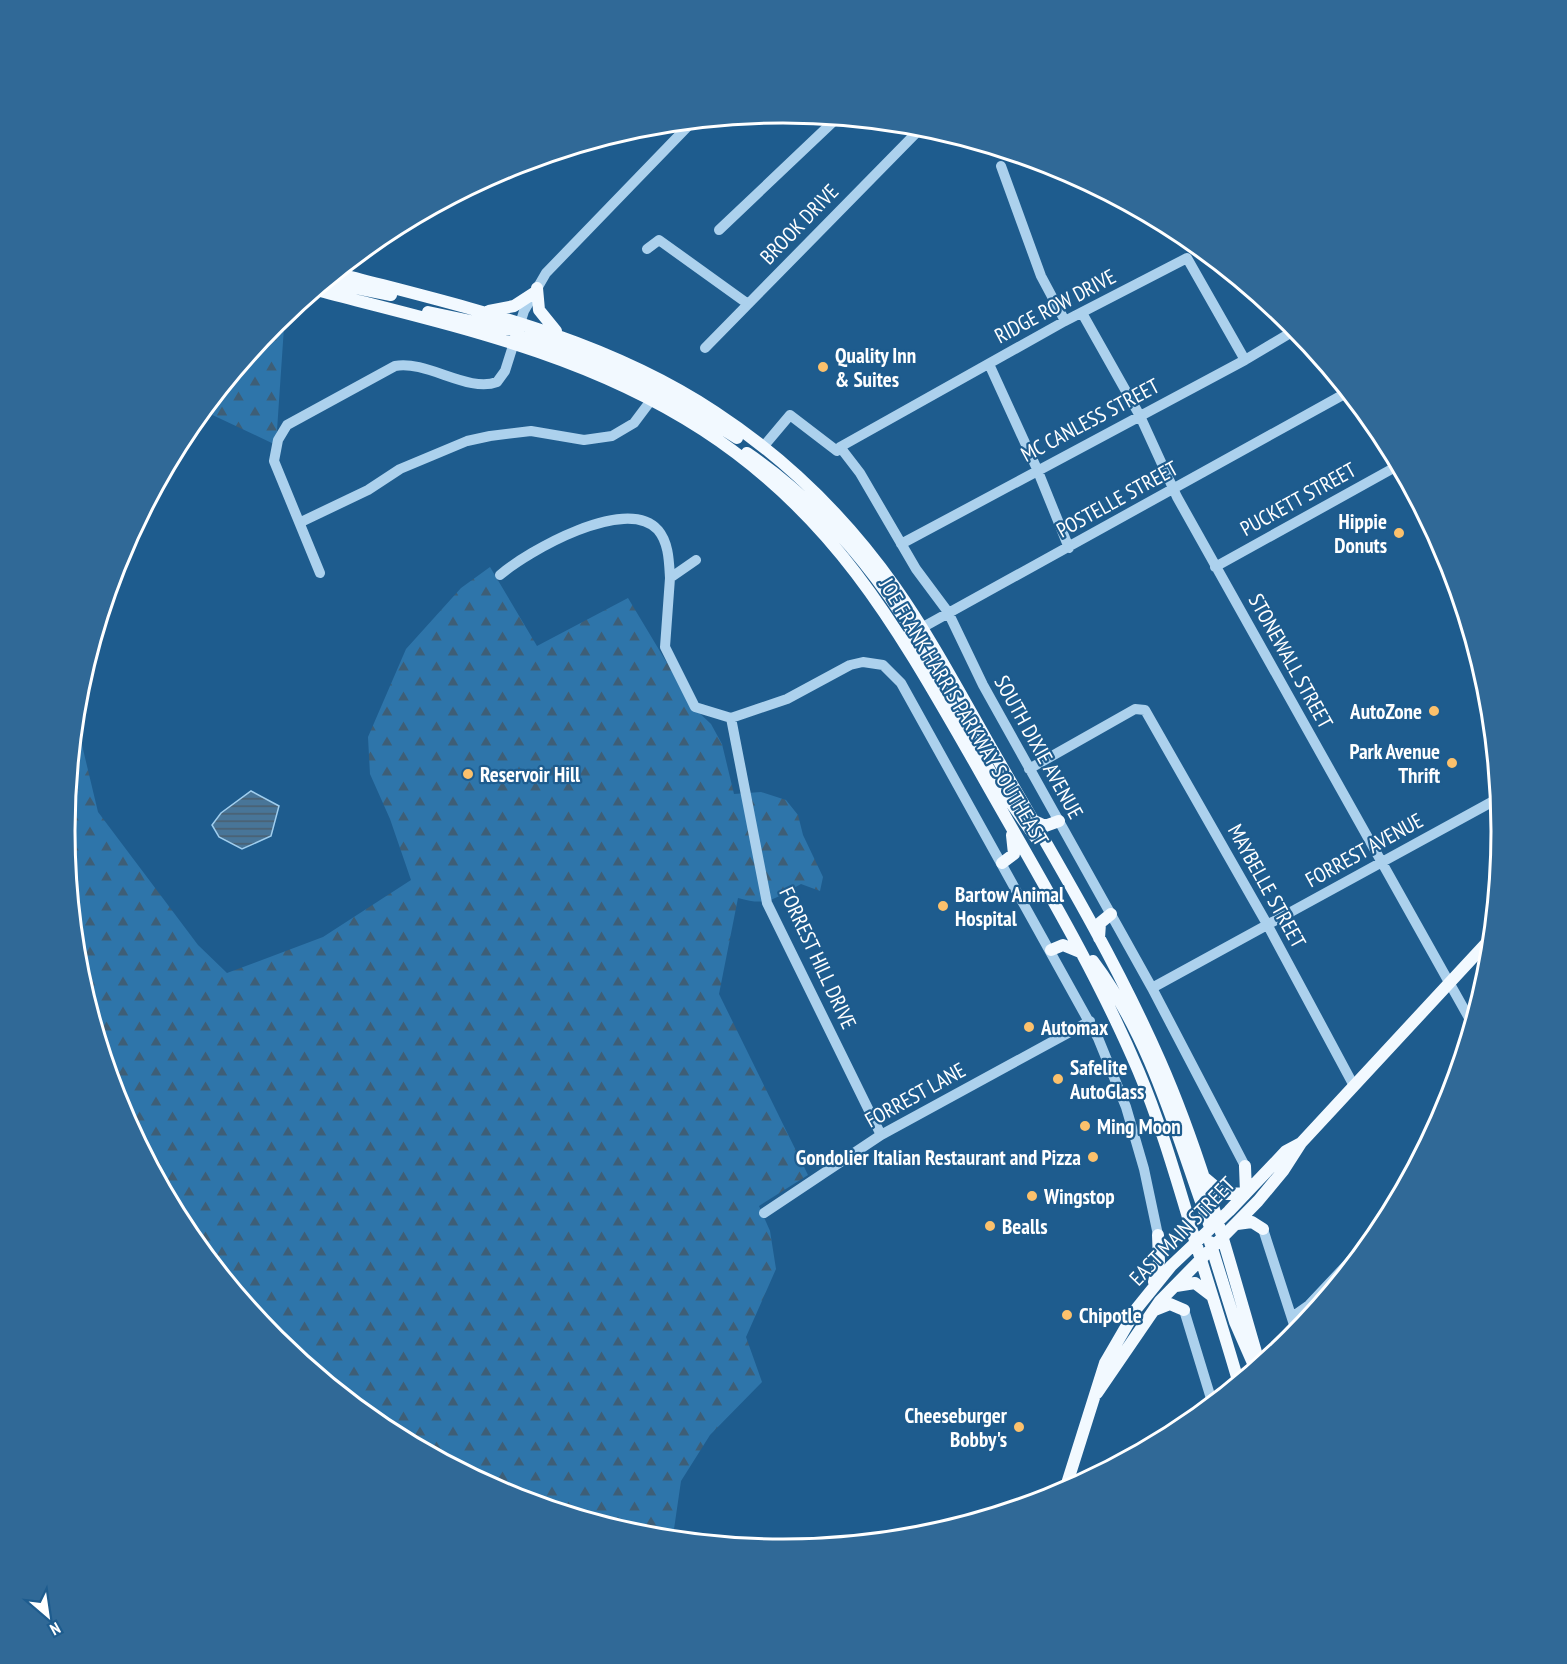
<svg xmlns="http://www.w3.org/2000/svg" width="1567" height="1664" font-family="'PT Sans Narrow',sans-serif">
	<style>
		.forest { fill: url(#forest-firs) }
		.water { fill: url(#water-rules); stroke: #a0ceee; stroke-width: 1.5 }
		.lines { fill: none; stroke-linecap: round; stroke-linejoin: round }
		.minor { stroke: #acd1ed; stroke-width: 10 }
		.major { stroke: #f2f9ff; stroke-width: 12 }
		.poi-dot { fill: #fcc16c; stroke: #1e5c8e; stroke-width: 2 }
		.labels { text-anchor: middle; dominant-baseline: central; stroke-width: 4.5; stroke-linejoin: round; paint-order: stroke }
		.street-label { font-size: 21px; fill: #fff; stroke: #1e5c8e }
		.poi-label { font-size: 21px; font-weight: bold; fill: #fff; stroke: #1e5c8e; text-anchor: start }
		.rim { fill: none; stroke: #fff; stroke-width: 3 }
	</style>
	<defs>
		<pattern id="forest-firs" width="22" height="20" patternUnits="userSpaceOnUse" patternTransform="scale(1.5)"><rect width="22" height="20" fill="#2e75aa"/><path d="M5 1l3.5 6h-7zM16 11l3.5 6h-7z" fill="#3e5e76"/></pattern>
		<pattern id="water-rules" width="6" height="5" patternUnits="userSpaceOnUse" patternTransform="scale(1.5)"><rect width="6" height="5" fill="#487598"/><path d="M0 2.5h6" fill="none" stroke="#4a5e6e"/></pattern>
	</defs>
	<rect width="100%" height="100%" fill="#1e5c8e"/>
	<!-- forest -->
	<path class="forest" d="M 283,317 L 284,327 L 276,445 L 204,411 Z
		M 490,567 L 537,646 L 628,598 L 694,708 L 711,724 L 722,744 L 734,794 L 761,792 L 786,800 L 798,815 L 803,835 L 823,877 L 820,891 L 801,884 C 774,898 769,907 738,898 L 719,994 L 808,1175 L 759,1206 L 770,1231 L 776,1269 L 746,1337 L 762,1382 L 710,1435 L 681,1481 L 674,1529 L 667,1540 L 643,1537 L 508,1496 L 384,1430 L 275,1340 L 185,1231 L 119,1107 L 78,972 L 65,832 L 76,720 L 98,812 L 198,945 L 227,973 L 323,937 L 411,880 L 390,819 L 370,774 L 368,737 L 406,649 L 461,588 Z"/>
	<!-- water -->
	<path class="water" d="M 251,791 L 279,806 L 271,836 L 242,849 L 219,837 L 212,825 L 221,813 Z"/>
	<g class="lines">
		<!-- minor -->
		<path class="minor" d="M 1001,166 L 1041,276 L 1065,321
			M 719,230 L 837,118
			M 647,249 L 659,240 L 748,304
			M 1082,313 L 1140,416 L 1177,497 L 1473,1025
			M 705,348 L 922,127
			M 989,364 L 1037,469 L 1069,548
			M 763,447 L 790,415 L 837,451 L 840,447 L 860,473 L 916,569 L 948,612 L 983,685 L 1152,988 L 1245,1166
			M 840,447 L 1065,321 L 1187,258 L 1245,360
			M 301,522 L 368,490 L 400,469 L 467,441 L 490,436 L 531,431 L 584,440 L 612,436 L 634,423 L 652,399
			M 901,544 L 1245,360 L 1297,329
			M 696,560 L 670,578 L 665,647 L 695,707 L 731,718 L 787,699 L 850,665 L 863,662 L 883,665 L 901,683 L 1098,1038 L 1126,1107 L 1144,1169 L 1158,1235
			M 1215,567 L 1399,465
			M 320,573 L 274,461 L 278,440 L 287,425 L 395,366 C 427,360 468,393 497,382 L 505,371 L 524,311 L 546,273 L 692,122
			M 500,575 C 528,551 626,495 658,530 C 669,543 669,562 670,578
			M 916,631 L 1348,392
			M 731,718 L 767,903 L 881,1135
			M 1029,769 L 1135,709 L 1145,710 L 1267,924 L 1354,1086
			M 1152,988 L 1499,798
			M 764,1213 L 881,1135 L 1090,1021
			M 1263,1229 L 1297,1334
			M 1184,1310 L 1213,1405
			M 1292,1317 L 1309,1305 L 1386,1223"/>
		<!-- major -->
		<path class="major" d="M 336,273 C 468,308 600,336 715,412 C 785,458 847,519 895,587 C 933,641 964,701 997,758 C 1054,857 1114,956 1160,1061 C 1203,1159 1230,1264 1260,1366
			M 326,282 L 391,295
			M 537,288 L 539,310 L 556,331
			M 316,290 C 450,325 585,353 703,430 C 837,517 899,631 976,765 C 1032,865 1093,964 1138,1070 C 1161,1124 1177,1181 1194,1237 C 1209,1286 1225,1335 1239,1384
			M 489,311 L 514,306 L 534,293
			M 428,312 L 517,331
			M 513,341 L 523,337 L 532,338 C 604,362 673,396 737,438
			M 747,453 C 816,500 869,562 913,632
			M 910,634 L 997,783 L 1036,838
			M 1032,820 L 1045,826 L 1059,821
			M 1002,863 L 1014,854 L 1012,835
			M 1099,938 L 1100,923 L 1111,914
			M 1051,950 L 1063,945 L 1080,952
			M 1093,961 C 1152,1039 1177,1137 1210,1227
			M 1245,1166 L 1246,1193
			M 1205,1178 L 1224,1194 L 1246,1193
			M 1237,1224 L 1252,1222 L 1263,1229
			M 1210,1242 L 1235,1322 L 1256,1370
			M 1154,1282 L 1159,1261 L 1158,1235
			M 1176,1286 L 1195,1283 L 1212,1296
			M 1155,1310 L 1170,1304 L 1184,1310
			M 1097,1393 L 1160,1301 L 1258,1201 L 1283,1171 L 1301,1143 L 1492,937
			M 1064,1493 L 1105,1363 L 1137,1308 L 1171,1266 L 1229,1211 L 1286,1151 L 1301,1143"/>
	</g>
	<!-- markers -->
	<g class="poi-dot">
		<circle cx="823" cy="367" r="6"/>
		<circle cx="1399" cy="533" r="6"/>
		<circle cx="1434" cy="711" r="6"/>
		<circle cx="1452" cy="763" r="6"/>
		<circle cx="468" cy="774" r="6"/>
		<circle cx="943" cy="906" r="6"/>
		<circle cx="1029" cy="1027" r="6"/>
		<circle cx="1058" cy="1079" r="6"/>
		<circle cx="1085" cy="1126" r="6"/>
		<circle cx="1093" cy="1157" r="6"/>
		<circle cx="1032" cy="1196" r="6"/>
		<circle cx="990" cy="1226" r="6"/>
		<circle cx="1067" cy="1315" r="6"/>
		<circle cx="1019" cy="1427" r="6"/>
	</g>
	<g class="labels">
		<!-- street labels -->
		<g class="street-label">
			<text transform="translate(799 224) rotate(-46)">BROOK DRIVE</text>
			<text transform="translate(1055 306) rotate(-28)">RIDGE ROW DRIVE</text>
			<text transform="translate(1090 420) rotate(-28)">MC CANLESS STREET</text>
			<text transform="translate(1117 499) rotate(-29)">POSTELLE STREET</text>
			<text transform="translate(1298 499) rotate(-29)">PUCKETT STREET</text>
			<text transform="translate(1291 661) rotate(61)">STONEWALL STREET</text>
			<text transform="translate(964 712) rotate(59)">JOE FRANK HARRIS PARKWAY SOUTHEAST</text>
			<text transform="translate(1039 747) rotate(61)">SOUTH DIXIE AVENUE</text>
			<text transform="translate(1364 850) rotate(-29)">FORREST AVENUE</text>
			<text transform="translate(1267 886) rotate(61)">MAYBELLE STREET</text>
			<text transform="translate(818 958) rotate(65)">FORREST HILL DRIVE</text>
			<text transform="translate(915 1095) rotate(-29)">FORREST LANE</text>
			<text transform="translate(1182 1231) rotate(-46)">EAST MAIN STREET</text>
		</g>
		<!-- poi labels -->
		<g class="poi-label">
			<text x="835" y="355">Quality Inn<tspan x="835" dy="24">&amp; Suites</tspan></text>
			<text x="1387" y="521" text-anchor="end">Hippie<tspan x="1387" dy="24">Donuts</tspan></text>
			<text x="1422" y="711" text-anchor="end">AutoZone</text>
			<text x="1440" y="751" text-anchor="end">Park Avenue<tspan x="1440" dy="24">Thrift</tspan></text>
			<text x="480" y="774">Reservoir Hill</text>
			<text x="955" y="894">Bartow Animal<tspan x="955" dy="24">Hospital</tspan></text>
			<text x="1041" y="1027">Automax</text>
			<text x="1070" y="1067">Safelite<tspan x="1070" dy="24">AutoGlass</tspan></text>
			<text x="1097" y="1126">Ming Moon</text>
			<text x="1081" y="1157" text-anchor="end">Gondolier Italian Restaurant and Pizza</text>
			<text x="1044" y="1196">Wingstop</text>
			<text x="1002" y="1226">Bealls</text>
			<text x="1079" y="1315">Chipotle</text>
			<text x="1007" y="1415" text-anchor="end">Cheeseburger<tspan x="1007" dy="24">Bobby's</tspan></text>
		</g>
	</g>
	<!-- crop -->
	<path d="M0 0H1567V1664H0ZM75 831a708 708 0 1 1 1416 0a708 708 0 1 1-1416 0Z" fill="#306997" fill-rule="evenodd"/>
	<path class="rim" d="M75 831a708 708 0 1 1 1416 0a708 708 0 1 1-1416 0Z"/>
	<!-- north arrow -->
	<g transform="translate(48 1616) rotate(151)" stroke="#1e5c8e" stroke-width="4.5" paint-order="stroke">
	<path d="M0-4.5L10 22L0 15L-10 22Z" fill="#ffffff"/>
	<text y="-9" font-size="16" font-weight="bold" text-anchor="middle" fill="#ffffff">N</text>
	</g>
</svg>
